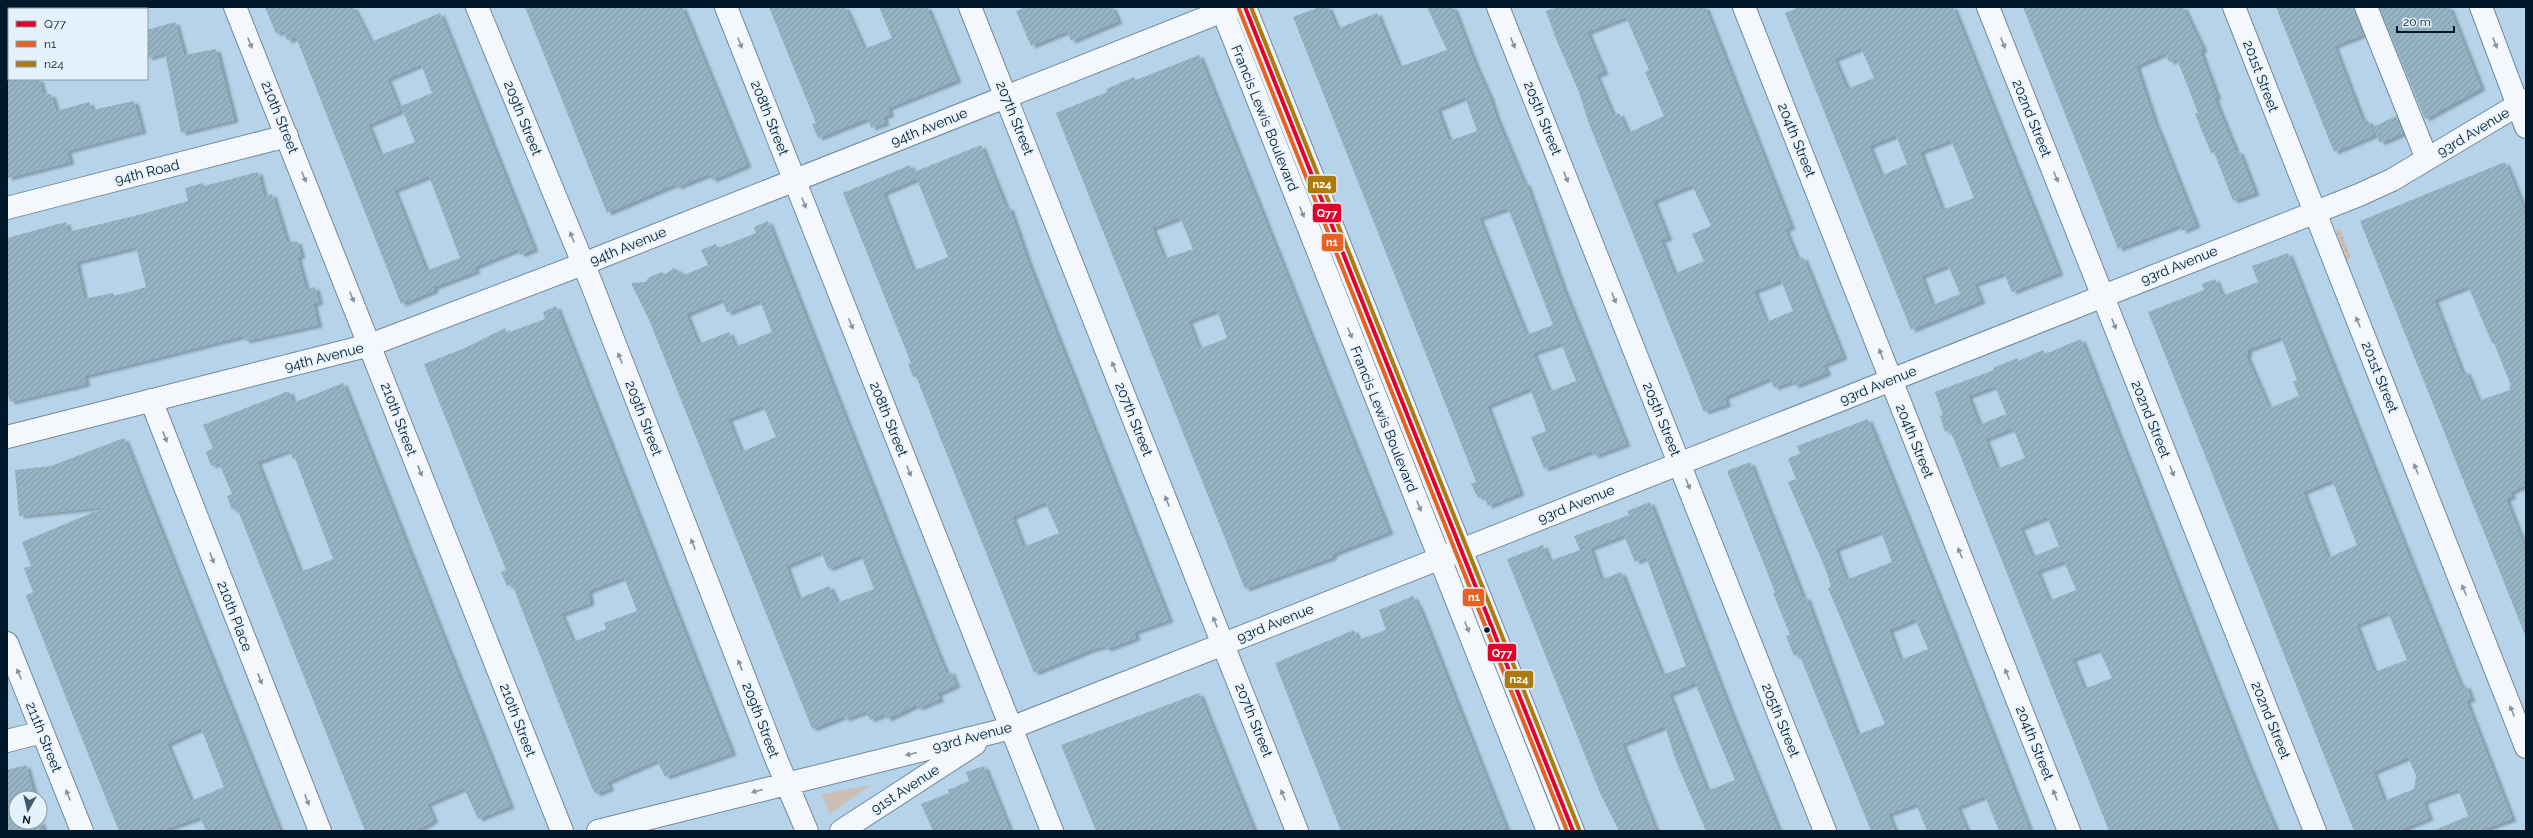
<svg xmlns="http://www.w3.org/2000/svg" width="2533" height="838" font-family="Raleway,sans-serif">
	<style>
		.grass { fill: url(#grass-dots) }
		.park { fill: #cbbfb5 }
		.building { fill: url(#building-hatch); fill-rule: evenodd; filter: url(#shadow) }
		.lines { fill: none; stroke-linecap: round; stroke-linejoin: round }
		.minor-casing { stroke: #6f8a9c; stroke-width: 24 }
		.major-casing { stroke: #6f8a9c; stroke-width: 24 }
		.minor { stroke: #f4f8fc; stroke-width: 22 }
		.major { stroke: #f4f8fc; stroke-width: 22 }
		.bus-1-casing { stroke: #e5f2fc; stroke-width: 7 }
		.bus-2-casing { stroke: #e5f2fc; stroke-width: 7 }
		.bus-3-casing { stroke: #e5f2fc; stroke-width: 7 }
		.bus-1 { stroke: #e4002b; stroke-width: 4 }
		.bus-2 { stroke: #e66122; stroke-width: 4 }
		.bus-3 { stroke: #ad7b0d; stroke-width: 4 }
		.oneway { fill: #86939e }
		.bus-dot { fill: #00182a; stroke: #e5f2fc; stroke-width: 1.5 }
		.labels { text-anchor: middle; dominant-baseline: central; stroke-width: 3; stroke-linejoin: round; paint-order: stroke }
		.street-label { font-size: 14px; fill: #00182a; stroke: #e5f2fc }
		.line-badge { stroke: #e5f2fc; stroke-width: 1.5 }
		.badge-label { font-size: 11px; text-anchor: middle; font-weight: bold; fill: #fff }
	</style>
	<defs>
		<pattern id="grass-dots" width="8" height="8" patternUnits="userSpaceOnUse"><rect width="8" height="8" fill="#cbbfb5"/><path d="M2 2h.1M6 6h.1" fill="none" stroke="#ada39c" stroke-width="1.8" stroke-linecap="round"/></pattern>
		<pattern id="building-hatch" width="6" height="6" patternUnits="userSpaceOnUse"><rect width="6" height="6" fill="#95b3c2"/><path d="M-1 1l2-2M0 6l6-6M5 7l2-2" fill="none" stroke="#7f99a7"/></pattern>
		<filter id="shadow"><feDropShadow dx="4.5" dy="2.5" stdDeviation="1" flood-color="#0004"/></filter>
	</defs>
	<rect width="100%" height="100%" fill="#b7d3e9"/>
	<!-- grass -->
	<path class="grass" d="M 2340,229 L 2351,258 L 2347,260 L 2336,231 Z"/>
	<!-- park -->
	<path class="park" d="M 870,785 L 830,814 L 822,794 Z"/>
	<!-- building -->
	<path class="building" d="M 265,7 L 353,7 L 371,42 L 440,13 L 534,249 L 520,255 L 518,249 L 474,267 L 476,271 L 434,287 L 433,291 L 401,304 L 296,37 L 287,41 L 284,31 L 276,34 ZM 421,64 L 432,93 L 401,106 L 415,142 L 380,155 L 368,125 L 400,111 L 387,79 ZM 429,176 L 460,258 L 426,271 L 394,190 Z
		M 525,7 L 682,7 L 747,165 L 712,180 L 709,174 L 677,187 L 675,184 L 607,213 Z
		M 769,7 L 845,7 L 864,49 L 892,38 L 879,7 L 927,7 L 957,80 L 888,108 L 890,114 L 883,117 L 885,123 L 871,128 L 868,118 L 818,138 L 812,124 L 816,123 Z
		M 1026,7 L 1112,7 L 1118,21 L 1071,41 L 1067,31 L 1031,46 L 1016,11 Z
		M 1320,7 L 1328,7 L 1337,29 L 1377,13 L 1399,67 L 1447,50 L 1427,7 L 1453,7 L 1474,62 L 1490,98 L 1496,117 L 1522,179 L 1524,183 L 1526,183 L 1563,288 L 1626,444 L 1594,456 L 1592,451 L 1544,469 L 1531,437 L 1546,431 L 1530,388 L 1487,406 L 1520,493 L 1488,506 L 1483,495 L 1478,498 L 1471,484 L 1476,482 L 1468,461 L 1293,17 ZM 1465,97 L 1477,131 L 1449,141 L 1437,109 ZM 1508,208 L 1553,325 L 1526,335 L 1479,218 ZM 1561,343 L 1576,381 L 1549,392 L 1533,353 Z
		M 1558,7 L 1705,7 L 1791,227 L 1785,229 L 1797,259 L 1803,257 L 1843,357 L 1823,365 L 1827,373 L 1794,386 L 1792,381 L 1774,388 L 1770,378 L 1724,397 L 1727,404 L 1704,412 L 1588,121 L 1579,92 L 1556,39 L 1546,11 ZM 1626,17 L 1649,70 L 1645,72 L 1664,116 L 1628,133 L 1619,113 L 1613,116 L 1596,75 L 1604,72 L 1587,32 ZM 1692,185 L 1711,226 L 1692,234 L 1704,261 L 1674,274 L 1661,240 L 1668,238 L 1653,201 ZM 1781,280 L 1793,311 L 1766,322 L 1754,291 Z
		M 1799,7 L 1953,7 L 2059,273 L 2012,292 L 2004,273 L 1974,284 L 1981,301 L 1911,330 L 1785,13 ZM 1861,48 L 1874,78 L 1847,89 L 1834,59 ZM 1896,135 L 1907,164 L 1881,176 L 1869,146 ZM 1951,140 L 1974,198 L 1942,210 L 1920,152 ZM 1948,265 L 1960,294 L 1932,305 L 1921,276 Z
		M 2023,7 L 2183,7 L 2203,49 L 2200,51 L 2217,97 L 2214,98 L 2236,152 L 2239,151 L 2255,193 L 2233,201 L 2214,152 L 2211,153 L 2195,114 L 2198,113 L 2177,59 L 2169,62 L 2165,53 L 2136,66 L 2154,120 L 2196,225 L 2182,231 L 2180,225 L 2118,249 Z
		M 2276,7 L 2354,7 L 2364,34 L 2334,46 L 2363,122 L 2368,120 L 2374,135 L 2334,152 Z
		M 2379,7 L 2449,7 L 2481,88 L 2425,119 Z
		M 175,22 L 184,55 L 216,49 L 234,120 L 181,133 L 165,53 L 147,58 L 147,30 Z
		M 1199,55 L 1389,532 L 1332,554 L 1333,557 L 1245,589 L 1056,113 L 1107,92 L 1106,89 L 1134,77 L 1136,80 ZM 1180,217 L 1193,249 L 1164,259 L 1152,228 ZM 1217,310 L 1227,338 L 1199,349 L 1188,321 Z
		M 7,79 L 39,79 L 43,95 L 51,94 L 56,111 L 89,102 L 92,110 L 134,101 L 142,131 L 67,151 L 70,162 L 7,178 Z
		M 2396,116 L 2403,133 L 2380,143 L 2373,127 Z
		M 981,145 L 1006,208 L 1009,207 L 1028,262 L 1169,620 L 1134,632 L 1136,638 L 1107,649 L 1104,646 L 1090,650 L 1034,673 L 924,397 L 916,376 L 913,377 L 908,364 L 911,363 L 843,193 L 910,165 L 916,179 L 883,193 L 913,271 L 948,257 L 914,172 ZM 1045,502 L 1059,533 L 1023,547 L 1012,517 Z
		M 2505,162 L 2526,214 L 2526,485 L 2510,492 L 2512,496 L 2506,499 L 2526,551 L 2525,635 L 2360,221 ZM 2468,286 L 2492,343 L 2494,343 L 2511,386 L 2509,387 L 2510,390 L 2478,401 L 2466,371 L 2462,373 L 2434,300 Z
		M 258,172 L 264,196 L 272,194 L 287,243 L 297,241 L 301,256 L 297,257 L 306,290 L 315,287 L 319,302 L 313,304 L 318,325 L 245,341 L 243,336 L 84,376 L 86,384 L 10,402 L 7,391 L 7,238 L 66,222 L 68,232 L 138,215 L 188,201 L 185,188 L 203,183 L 204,186 ZM 136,247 L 146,287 L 114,296 L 113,293 L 84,299 L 76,262 Z
		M 768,221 L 934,644 L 946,673 L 950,671 L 956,685 L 937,694 L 940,699 L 918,708 L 916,705 L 887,719 L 884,714 L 870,720 L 866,711 L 845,719 L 844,716 L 812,729 L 650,322 L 631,283 L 646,282 L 648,278 L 661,272 L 666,274 L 674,268 L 684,275 L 708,265 L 701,250 L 716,244 L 718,248 L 756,233 L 754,227 ZM 722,299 L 727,313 L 760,300 L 772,332 L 735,347 L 729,332 L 698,344 L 686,314 ZM 763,406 L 776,437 L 741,452 L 728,419 ZM 821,551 L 828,569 L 861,555 L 874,589 L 837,603 L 829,586 L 798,599 L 786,566 Z
		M 2288,253 L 2461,687 L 2466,685 L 2471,699 L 2466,701 L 2512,819 L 2479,831 L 2433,831 L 2468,816 L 2458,789 L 2423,802 L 2429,818 L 2397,831 L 2354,831 L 2148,312 L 2204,290 L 2202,284 L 2215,279 L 2222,296 L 2258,282 L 2252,266 ZM 2281,337 L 2297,380 L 2293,382 L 2299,396 L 2269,408 L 2246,355 L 2248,354 L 2247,350 ZM 2332,480 L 2357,545 L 2328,558 L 2303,492 ZM 2388,612 L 2407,660 L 2374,672 L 2356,625 ZM 2408,757 L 2416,776 L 2414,789 L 2384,801 L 2373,772 Z
		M 556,306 L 732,753 L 665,777 L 657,760 L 607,782 L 610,788 L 596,794 L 592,788 L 512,584 L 507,586 L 501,572 L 506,570 L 424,364 L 465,348 L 505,328 L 507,333 L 545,319 L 543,312 ZM 624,577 L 637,611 L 604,623 L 606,629 L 573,642 L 561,614 L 590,603 L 588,591 Z
		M 2081,339 L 2248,764 L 2276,831 L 2109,831 L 1970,480 L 1950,430 L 1945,432 L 1940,416 L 1943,415 L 1935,392 L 1994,370 L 1993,368 L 2017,358 L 2018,361 L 2043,350 L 2045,354 ZM 1995,386 L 2006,414 L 1979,425 L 1968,396 ZM 2013,428 L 2025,458 L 1997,469 L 1985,439 ZM 2047,517 L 2059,546 L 2032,557 L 2020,528 ZM 2064,561 L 2076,590 L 2049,601 L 2037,571 ZM 2099,649 L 2112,678 L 2084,689 L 2072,659 Z
		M 343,383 L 510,806 L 478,819 L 464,788 L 427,804 L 434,820 L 423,827 L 412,831 L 365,831 L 237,508 L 232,510 L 227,496 L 232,494 L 219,463 L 211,466 L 206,452 L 213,448 L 203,425 L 289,391 L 293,403 ZM 289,450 L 293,459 L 295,458 L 333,559 L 300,572 L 257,462 Z
		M 1868,419 L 1952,630 L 2030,831 L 1999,831 L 1985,796 L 1957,807 L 1967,831 L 1927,831 L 1916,804 L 1888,814 L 1895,831 L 1871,831 L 1799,654 L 1794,656 L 1786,636 L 1790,635 L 1773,593 L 1775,592 L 1727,471 L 1750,462 L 1803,598 L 1806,597 L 1857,735 L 1885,724 L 1828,588 L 1831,587 L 1827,573 L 1788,482 L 1796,479 L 1788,459 L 1800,453 L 1797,446 ZM 1881,531 L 1892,562 L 1846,580 L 1835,549 ZM 1915,619 L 1928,649 L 1900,660 L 1889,630 Z
		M 124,438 L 215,667 L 280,831 L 206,831 L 200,817 L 160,831 L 119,831 L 90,759 L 26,596 L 33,592 L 24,568 L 31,566 L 22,542 L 106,507 L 19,516 L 15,470 L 51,466 ZM 201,728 L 224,787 L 191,801 L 167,744 Z
		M 1650,502 L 1731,713 L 1779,831 L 1706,831 L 1676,761 L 1665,726 L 1622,744 L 1656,831 L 1619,831 L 1600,793 L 1536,632 L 1507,559 L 1543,545 L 1549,561 L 1580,550 L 1574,536 L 1629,515 L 1627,511 ZM 1624,535 L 1635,562 L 1646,557 L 1686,666 L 1662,675 L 1621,572 L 1601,580 L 1590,548 ZM 1695,683 L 1735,780 L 1707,791 L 1669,694 Z
		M 1413,596 L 1421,612 L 1507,831 L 1341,831 L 1275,663 L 1354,630 L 1358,640 L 1386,630 L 1379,610 Z
		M 1199,693 L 1254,831 L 1096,831 L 1061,745 Z
		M 26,765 L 35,798 L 16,798 L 16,822 L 40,822 L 40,818 L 43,831 L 7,831 L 7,770 Z
		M 984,766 L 1010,831 L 933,831 L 921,804 L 949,793 L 948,790 L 969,781 L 966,772 Z"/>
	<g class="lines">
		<!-- minor casing -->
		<g class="minor-casing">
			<path id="minor" d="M 235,7 L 562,831
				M 477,7 L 592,285 L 777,761 L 807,831
				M 726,7 L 1052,831
				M 970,7 L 1297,831
				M 1498,7 L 1825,831
				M 1744,7 L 2069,831
				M 1988,7 L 2315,831
				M 2234,7 L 2526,747
				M 2366,7 L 2427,159
				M 2481,7 L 2526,127
				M 7,208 L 287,136
				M 151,400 L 320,831
				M 7,437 L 370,345 L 583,264 L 1233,7
				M 7,643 L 82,831
				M 7,741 L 42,732
				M 598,831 L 1011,728 L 2359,195 L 2392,180 L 2526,100
				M 841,831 L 975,744"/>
		</g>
		<!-- major casing -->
		<g class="major-casing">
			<path id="major" d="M 1221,7 L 1548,831
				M 1245,7 L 1573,831"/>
		</g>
		<!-- minor -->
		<use href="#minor" class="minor"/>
		<!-- major -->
		<use href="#major" class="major"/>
		<!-- bus-1 casing -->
		<g class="bus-1-casing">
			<path id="bus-1" d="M 1245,7 L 1573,831"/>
		</g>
		<!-- bus-2 casing -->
		<g class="bus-2-casing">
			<path id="bus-2" d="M 1239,9 L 1567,831"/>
		</g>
		<!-- bus-3 casing -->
		<g class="bus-3-casing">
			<path id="bus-3" d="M 1251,7 L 1579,829"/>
		</g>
		<!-- bus-1 -->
		<use href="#bus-1" class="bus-1"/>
		<!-- bus-2 -->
		<use href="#bus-2" class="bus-2"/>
		<!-- bus-3 -->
		<use href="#bus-3" class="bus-3"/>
	</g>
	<!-- one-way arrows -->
	<defs><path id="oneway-solid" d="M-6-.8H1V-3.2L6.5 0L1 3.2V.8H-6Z"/></defs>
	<g class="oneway">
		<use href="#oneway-solid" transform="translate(250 43) rotate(68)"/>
		<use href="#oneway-solid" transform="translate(740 43) rotate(68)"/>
		<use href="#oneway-solid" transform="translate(1513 43) rotate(68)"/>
		<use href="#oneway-solid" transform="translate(2003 43) rotate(68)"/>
		<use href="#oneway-solid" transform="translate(2495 43) rotate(69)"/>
		<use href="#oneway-solid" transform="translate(304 177) rotate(68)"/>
		<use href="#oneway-solid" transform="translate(1566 177) rotate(68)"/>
		<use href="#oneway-solid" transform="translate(2056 177) rotate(68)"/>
		<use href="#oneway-solid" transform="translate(804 203) rotate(68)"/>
		<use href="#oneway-solid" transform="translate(1302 212) rotate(68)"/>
		<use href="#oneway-solid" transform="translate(572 237) rotate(-112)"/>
		<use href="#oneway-solid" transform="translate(352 297) rotate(68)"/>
		<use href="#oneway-solid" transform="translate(1614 298) rotate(68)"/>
		<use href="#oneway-solid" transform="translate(2358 322) rotate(-112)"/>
		<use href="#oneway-solid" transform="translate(851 324) rotate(68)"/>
		<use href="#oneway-solid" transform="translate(2114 324) rotate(68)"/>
		<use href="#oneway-solid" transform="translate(1350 333) rotate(68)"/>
		<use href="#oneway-solid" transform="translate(1881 354) rotate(-111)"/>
		<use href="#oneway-solid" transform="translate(620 358) rotate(-111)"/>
		<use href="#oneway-solid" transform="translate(1114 367) rotate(-112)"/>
		<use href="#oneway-solid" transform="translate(165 437) rotate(69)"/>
		<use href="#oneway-solid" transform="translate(2416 469) rotate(-112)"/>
		<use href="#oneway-solid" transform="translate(420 471) rotate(69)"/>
		<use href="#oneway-solid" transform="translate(909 471) rotate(68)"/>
		<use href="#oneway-solid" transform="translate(2172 471) rotate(68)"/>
		<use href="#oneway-solid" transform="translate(1688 484) rotate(68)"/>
		<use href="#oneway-solid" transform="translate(1167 501) rotate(-112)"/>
		<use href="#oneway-solid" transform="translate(1419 506) rotate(68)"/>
		<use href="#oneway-solid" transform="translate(693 544) rotate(-111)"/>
		<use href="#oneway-solid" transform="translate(1960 553) rotate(-112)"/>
		<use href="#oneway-solid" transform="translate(212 558) rotate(69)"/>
		<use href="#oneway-solid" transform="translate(2464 590) rotate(-112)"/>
		<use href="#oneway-solid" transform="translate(1215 622) rotate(-112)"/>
		<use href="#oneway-solid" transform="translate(1467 627) rotate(68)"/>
		<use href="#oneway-solid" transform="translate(740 665) rotate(-111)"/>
		<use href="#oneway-solid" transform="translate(19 674) rotate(-112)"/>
		<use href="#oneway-solid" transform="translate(2007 674) rotate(-112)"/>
		<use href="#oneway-solid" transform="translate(260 679) rotate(69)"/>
		<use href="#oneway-solid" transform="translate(2512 711) rotate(-112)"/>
		<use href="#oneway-solid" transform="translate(911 754) rotate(166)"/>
		<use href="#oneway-solid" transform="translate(757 791) rotate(166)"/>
		<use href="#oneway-solid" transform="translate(68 795) rotate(-112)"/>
		<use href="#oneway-solid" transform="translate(1283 795) rotate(-112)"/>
		<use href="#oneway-solid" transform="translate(2055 795) rotate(-112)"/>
		<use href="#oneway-solid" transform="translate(307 800) rotate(69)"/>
	</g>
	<!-- markers -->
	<circle class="bus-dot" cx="1487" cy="630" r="3.5"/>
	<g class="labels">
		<!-- street labels -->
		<g class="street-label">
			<text transform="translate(2261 76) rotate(69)">201st Street</text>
			<text transform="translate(280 117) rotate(68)">210th Street</text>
			<text transform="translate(523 118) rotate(68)">209th Street</text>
			<text transform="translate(770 118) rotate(68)">208th Street</text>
			<text transform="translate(1015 118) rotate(68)">207th Street</text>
			<text transform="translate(1265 118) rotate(68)">Francis Lewis Boulevard</text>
			<text transform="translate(1543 118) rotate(68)">205th Street</text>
			<text transform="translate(2032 118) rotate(68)">202nd Street</text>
			<text transform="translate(929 127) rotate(-22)">94th Avenue</text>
			<text transform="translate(2473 132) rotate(-31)">93rd Avenue</text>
			<text transform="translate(1797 140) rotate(68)">204th Street</text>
			<text transform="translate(147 172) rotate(-14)">94th Road</text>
			<text transform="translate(628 246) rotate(-22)">94th Avenue</text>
			<text transform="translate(2179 265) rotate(-22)">93rd Avenue</text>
			<text transform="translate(324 357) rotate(-14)">94th Avenue</text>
			<text transform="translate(2380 377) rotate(68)">201st Street</text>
			<text transform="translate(1878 385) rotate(-22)">93rd Avenue</text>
			<text transform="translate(644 418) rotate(69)">209th Street</text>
			<text transform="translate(399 419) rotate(69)">210th Street</text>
			<text transform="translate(889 419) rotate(68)">208th Street</text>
			<text transform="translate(1134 419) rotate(68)">207th Street</text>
			<text transform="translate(1384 419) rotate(68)">Francis Lewis Boulevard</text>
			<text transform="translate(1662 419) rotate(68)">205th Street</text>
			<text transform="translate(2151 419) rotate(68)">202nd Street</text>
			<text transform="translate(1915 441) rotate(68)">204th Street</text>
			<text transform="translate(1576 504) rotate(-22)">93rd Avenue</text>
			<text transform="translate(235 616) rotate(69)">210th Place</text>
			<text transform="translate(1275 623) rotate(-22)">93rd Avenue</text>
			<text transform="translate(518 720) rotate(69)">210th Street</text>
			<text transform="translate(761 720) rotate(69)">209th Street</text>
			<text transform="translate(1254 720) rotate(68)">207th Street</text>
			<text transform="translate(1781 720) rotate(68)">205th Street</text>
			<text transform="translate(2271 720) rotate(68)">202nd Street</text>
			<text transform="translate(44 737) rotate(68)">211th Street</text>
			<text transform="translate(972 737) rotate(-15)">93rd Avenue</text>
			<text transform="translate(2035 743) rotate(68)">204th Street</text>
			<text transform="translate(905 789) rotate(-33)">91st Avenue</text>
		</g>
	</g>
	<g class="line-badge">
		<rect x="1307" y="175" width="30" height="19" rx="4" fill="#ad7b0d"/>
		<rect x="1312" y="203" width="30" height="20" rx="4" fill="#e4002b"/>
		<rect x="1321" y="233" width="23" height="19" rx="4" fill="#e66122"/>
		<rect x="1462" y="588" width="23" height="19" rx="4" fill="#e66122"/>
		<rect x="1487" y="643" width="30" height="19" rx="4" fill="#e4002b"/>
		<rect x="1504" y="670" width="30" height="19" rx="4" fill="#ad7b0d"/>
	</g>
	<g class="badge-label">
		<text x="1322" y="188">n24</text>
		<text x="1327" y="217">Q77</text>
		<text x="1332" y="246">n1</text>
		<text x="1474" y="601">n1</text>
		<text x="1502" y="657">Q77</text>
		<text x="1519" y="683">n24</text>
	</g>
	<!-- border -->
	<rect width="2533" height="838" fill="none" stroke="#00182a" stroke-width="16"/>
	<!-- legend -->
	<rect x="8" y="8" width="140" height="72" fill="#e5f2fc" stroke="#899ba8"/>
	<rect x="16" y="21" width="20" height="6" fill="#e4002b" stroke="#899ba8"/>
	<text x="44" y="28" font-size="12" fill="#00182a">Q77</text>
	<rect x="16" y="41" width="20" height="6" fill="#e66122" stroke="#899ba8"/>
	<text x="44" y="48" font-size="12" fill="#00182a">n1</text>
	<rect x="16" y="61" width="20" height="6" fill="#ad7b0d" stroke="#899ba8"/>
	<text x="44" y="68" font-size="12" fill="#00182a">n24</text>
	<!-- north arrow -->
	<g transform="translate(28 810) rotate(188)"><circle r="19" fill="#e5f2fc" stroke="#899ba8"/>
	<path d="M0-3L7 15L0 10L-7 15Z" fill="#40596d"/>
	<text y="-6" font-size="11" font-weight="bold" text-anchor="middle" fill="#00182a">N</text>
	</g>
	<!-- scale -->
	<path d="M2397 26v6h57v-6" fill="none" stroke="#00182a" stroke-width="2"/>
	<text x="2403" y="26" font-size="12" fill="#00182a" stroke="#e5f2fc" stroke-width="3" paint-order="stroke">20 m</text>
</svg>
